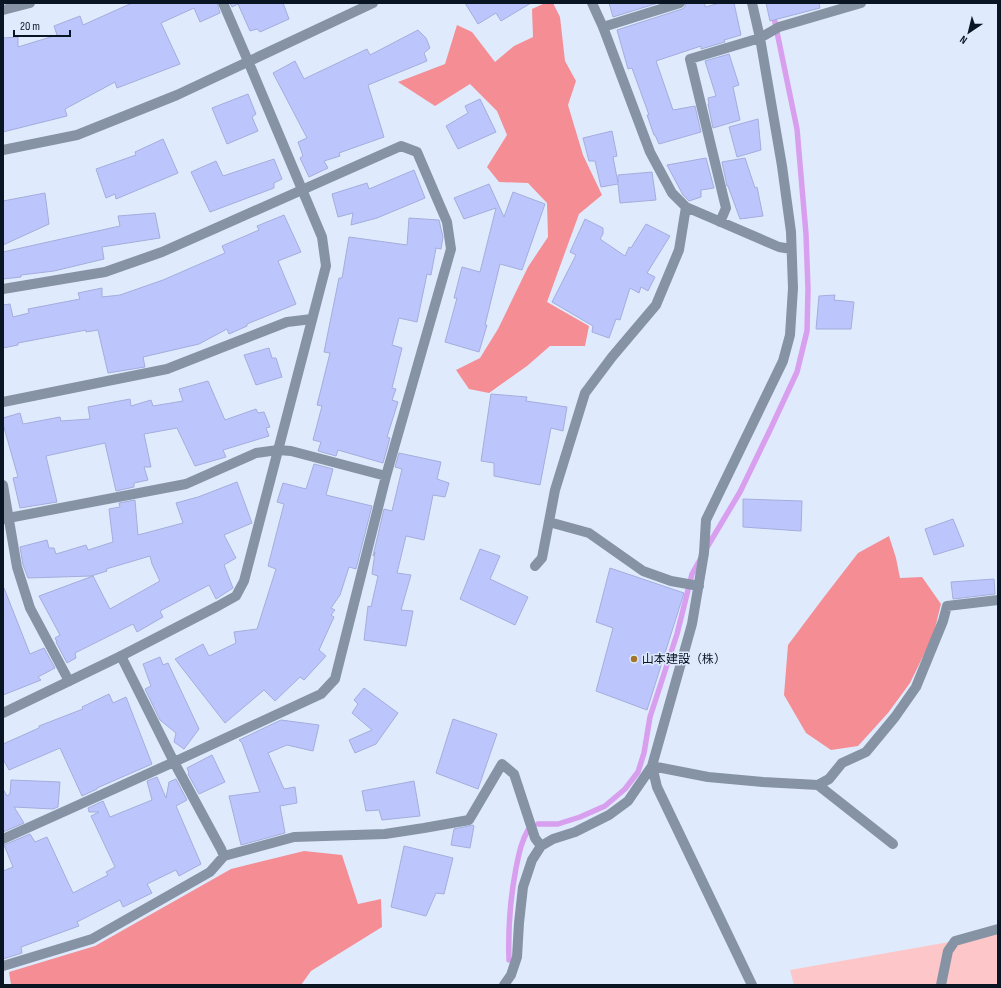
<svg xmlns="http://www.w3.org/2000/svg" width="1001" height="988" font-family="'Sofia Sans Condensed','Noto Sans JP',sans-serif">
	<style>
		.green { fill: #fdc6c8 }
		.forest { fill: #f58d94 }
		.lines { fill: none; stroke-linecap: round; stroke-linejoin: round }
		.stream { stroke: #d99fef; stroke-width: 5.5 }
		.building { fill: #bcc6fc; stroke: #a4addc }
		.minor { stroke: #8693a5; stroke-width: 10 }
		.tertiary { stroke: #8693a5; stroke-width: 10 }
		.poi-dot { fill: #a47629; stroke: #dfebfd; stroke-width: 1.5 }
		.labels { text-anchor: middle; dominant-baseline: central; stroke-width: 3; stroke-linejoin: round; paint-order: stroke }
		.poi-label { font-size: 12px; fill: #0a1524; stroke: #dfebfd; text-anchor: start }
	</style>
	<rect width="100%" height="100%" fill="#dfebfd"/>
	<!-- green -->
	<path class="green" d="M 998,929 L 998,985 L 794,985 L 790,970 L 955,941 Z"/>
	<!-- forest -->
	<path class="forest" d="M 545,3 L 553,3 L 560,17 L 565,61 L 576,81 L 568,105 L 583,155 L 602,195 L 579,214 L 547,302 L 589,326 L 585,346 L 550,346 L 527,366 L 489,393 L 469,389 L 456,370 L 480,358 L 498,329 L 528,267 L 548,237 L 547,203 L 528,183 L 499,182 L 487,167 L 507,135 L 497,111 L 470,84 L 435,106 L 398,82 L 445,64 L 457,25 L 472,32 L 495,62 L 514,46 L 533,37 L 532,9 Z
		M 889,536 L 896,558 L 900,578 L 922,577 L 941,604 L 933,636 L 910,683 L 888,713 L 858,746 L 831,750 L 806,733 L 784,695 L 788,645 L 824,597 L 858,553 Z
		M 304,851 L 342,855 L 358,904 L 381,899 L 382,927 L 311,971 L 301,985 L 11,985 L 9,972 L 95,946 L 231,869 Z"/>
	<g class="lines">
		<!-- stream -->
		<path class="stream" d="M 706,549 L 740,492 L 770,430 L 797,372 L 807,331 L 808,289 L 806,234 L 797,129 L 771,3
			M 538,824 L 558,824 L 580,817 L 605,806 L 625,789 L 638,772 L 644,753 L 650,717 L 677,634 L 692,574 L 701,558
			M 509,960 C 508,928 510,899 516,868 C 519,854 521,842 528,830"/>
	</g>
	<!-- building -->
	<path class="building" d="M 132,3 L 217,3 L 220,13 L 200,22 L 194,8 L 161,23 L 180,64 L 117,88 L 115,82 L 65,109 L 67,116 L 3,132 L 3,38 L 18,37 L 18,47 L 57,35 L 54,26 L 80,16 L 83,25 Z
		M 230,3 L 283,3 L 289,19 L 260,32 L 257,29 L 250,31 L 238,4 L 232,7 Z
		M 465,3 L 531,3 L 501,21 L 496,13 L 478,24 Z
		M 609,3 L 658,3 L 613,17 Z
		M 686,3 L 705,3 L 705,7 L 720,3 L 734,3 L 741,35 L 724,40 L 725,42 L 701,49 L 701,46 L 656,61 L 673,110 L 695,106 L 701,132 L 659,144 L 655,135 L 654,135 L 647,115 L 649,115 L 632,68 L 628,69 L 617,30 L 682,9 L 685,7 Z
		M 766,3 L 819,3 L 820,8 L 770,21 Z
		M 418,30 L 426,38 L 430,48 L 424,53 L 427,61 L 368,85 L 384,137 L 339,153 L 340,156 L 324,161 L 328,168 L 309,177 L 300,158 L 303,156 L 298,142 L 307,138 L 273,73 L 295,61 L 304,79 L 367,49 L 370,55 Z
		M 729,54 L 739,85 L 733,87 L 740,120 L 713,128 L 708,104 L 709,104 L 708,98 L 716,96 L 705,61 Z
		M 248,94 L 256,114 L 252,117 L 258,131 L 227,144 L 212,108 Z
		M 480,99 L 496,132 L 458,149 L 446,126 L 468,113 L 465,106 Z
		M 758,119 L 761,150 L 737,157 L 729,127 Z
		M 612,131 L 617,156 L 613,157 L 618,183 L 618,175 L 652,172 L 656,200 L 620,203 L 618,184 L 601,187 L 595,161 L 589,161 L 583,138 Z
		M 163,139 L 178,173 L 116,199 L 115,194 L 106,198 L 96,169 L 136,155 L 135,152 Z
		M 706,158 L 714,188 L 701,190 L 701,197 L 689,201 L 683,195 L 667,165 Z
		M 745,158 L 755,188 L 757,187 L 763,216 L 740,219 L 728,186 L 727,186 L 722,162 Z
		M 274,159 L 282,179 L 274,183 L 274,188 L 210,212 L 191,172 L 216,161 L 223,176 Z
		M 414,170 L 425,198 L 377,218 L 351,225 L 353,213 L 338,217 L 332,194 L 367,183 L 369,189 Z
		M 489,184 L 504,217 L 513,192 L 545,204 L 522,270 L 500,264 L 485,325 L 487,325 L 479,352 L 445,342 L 457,298 L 454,298 L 462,267 L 480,272 L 496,208 L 464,219 L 454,198 Z
		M 45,193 L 49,224 L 3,245 L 3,201 Z
		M 155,213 L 160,238 L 102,247 L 104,259 L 54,271 L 21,275 L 21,277 L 3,279 L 3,252 L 120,226 L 118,216 Z
		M 284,215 L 301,252 L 278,261 L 296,304 L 247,324 L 247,326 L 229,334 L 227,329 L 199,344 L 143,357 L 145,367 L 108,373 L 98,330 L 86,332 L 86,330 L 18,343 L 18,345 L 3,348 L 3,305 L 10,304 L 13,317 L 29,313 L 28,309 L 80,299 L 78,293 L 102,288 L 102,297 L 120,295 L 163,280 L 225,253 L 222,246 L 259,230 L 257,226 Z
		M 409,218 L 439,220 L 443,237 L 441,249 L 436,248 L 431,275 L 427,274 L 417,322 L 399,318 L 392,345 L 402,348 L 392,388 L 396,389 L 392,400 L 398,402 L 387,437 L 390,438 L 383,463 L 338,450 L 336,456 L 318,451 L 321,442 L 313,440 L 322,406 L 317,405 L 330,353 L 324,352 L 339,278 L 342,278 L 349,237 L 407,245 Z
		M 585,219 L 603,228 L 603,234 L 600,239 L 625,256 L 629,247 L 631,248 L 646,224 L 670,236 L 647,273 L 655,277 L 648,291 L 641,287 L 639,293 L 630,288 L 620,320 L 616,319 L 609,338 L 592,332 L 593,326 L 552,302 L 576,255 L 570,252 Z
		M 835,295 L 834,300 L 854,302 L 851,329 L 816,329 L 819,296 Z
		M 269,348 L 272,358 L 276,358 L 282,377 L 256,385 L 244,355 Z
		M 208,381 L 225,420 L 256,409 L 258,413 L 264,412 L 270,427 L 266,428 L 269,436 L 223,450 L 226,457 L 195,466 L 177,428 L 144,434 L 151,467 L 144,467 L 148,480 L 134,483 L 134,487 L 116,491 L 105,443 L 46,456 L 57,502 L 20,508 L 13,478 L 18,477 L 3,424 L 3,418 L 20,413 L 23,424 L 60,417 L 61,421 L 90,419 L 88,407 L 130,399 L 131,406 L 151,400 L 153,406 L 183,401 L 179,389 Z
		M 491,394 L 527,397 L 526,401 L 567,407 L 563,431 L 551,428 L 540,485 L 494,476 L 494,463 L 481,461 Z
		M 399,453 L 441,462 L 437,479 L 449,483 L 445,497 L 433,495 L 424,540 L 406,536 L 397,573 L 411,575 L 401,610 L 413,611 L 406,646 L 364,640 L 368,606 L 371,607 L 378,576 L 372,574 L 375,552 L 373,556 L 384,509 L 392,511 L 402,469 L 395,467 Z
		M 314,464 L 333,469 L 326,495 L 372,506 L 356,569 L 349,567 L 340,595 L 331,608 L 335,610 L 331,615 L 334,617 L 319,650 L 326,656 L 304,680 L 300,677 L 275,701 L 264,690 L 225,723 L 175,659 L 203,644 L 209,656 L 236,643 L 234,632 L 257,629 L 276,569 L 268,566 L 284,504 L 277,502 L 283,483 L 306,489 Z
		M 237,482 L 252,523 L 224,535 L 236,558 L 224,565 L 233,588 L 216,599 L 209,585 L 160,611 L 163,617 L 137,632 L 133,624 L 75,653 L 76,658 L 67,663 L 56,642 L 57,642 L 55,638 L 60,635 L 39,596 L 93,576 L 110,609 L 160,581 L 152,564 L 150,556 L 106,569 L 107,571 L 91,576 L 28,578 L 23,565 L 20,547 L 47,540 L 49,548 L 54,548 L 56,554 L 86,545 L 88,550 L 113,542 L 109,509 L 120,507 L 119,503 L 135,500 L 138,535 L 183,523 L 176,503 L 198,497 Z
		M 743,499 L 802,501 L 801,531 L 743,527 Z
		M 953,519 L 964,546 L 934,555 L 925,529 Z
		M 480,549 L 500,556 L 490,579 L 528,597 L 515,625 L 460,599 Z
		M 610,568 L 684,593 L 647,710 L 596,691 L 613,628 L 596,622 Z
		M 994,579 L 995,594 L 953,599 L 951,582 Z
		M 3,588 L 4,588 L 30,654 L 44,648 L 55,668 L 38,677 L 41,680 L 3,695 Z
		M 160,657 L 163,665 L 168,663 L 199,729 L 184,749 L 174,742 L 176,733 L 160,720 L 145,689 L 151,686 L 143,664 Z
		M 364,688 L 398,713 L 376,744 L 355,753 L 349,740 L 372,730 L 352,713 L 358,704 L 354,700 Z
		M 109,694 L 113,703 L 126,697 L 152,764 L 97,788 L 97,789 L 82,796 L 60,748 L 9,770 L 3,759 L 3,744 L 39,728 L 39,726 L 83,709 L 82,707 Z
		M 453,719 L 497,734 L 478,789 L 436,773 Z
		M 281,720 L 319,725 L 313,751 L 287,745 L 268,753 L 284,789 L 295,787 L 297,803 L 280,806 L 285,833 L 241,845 L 229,796 L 260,792 L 242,743 L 239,740 Z
		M 212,755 L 225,782 L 199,794 L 188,774 L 189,773 L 187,768 Z
		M 157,777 L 166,798 L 169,782 L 176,779 L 187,800 L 176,806 L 201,864 L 179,876 L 176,870 L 147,884 L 152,893 L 123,907 L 120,900 L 77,922 L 79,926 L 21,947 L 22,953 L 3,959 L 3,871 L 13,867 L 4,845 L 30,834 L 35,842 L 47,837 L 73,893 L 108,875 L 106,872 L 115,867 L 91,816 L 99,812 L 89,812 L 88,808 L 103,801 L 110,817 L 152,800 L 147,781 Z
		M 11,780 L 60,782 L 58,807 L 53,809 L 14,807 L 24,823 L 3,832 L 3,789 L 7,796 L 10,794 Z
		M 414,781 L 420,816 L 382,820 L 379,810 L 366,811 L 362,791 Z
		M 473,825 L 474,826 L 470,848 L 451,845 L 454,829 Z
		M 404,846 L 453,858 L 444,894 L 436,893 L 426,916 L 391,907 Z"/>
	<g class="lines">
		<!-- minor -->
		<path class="minor" d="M 223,3 L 248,61
			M 592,3 L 603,27 L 650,152 L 672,193 L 686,207 L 779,247 L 791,249
			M 3,10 L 30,3
			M 603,27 L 680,3
			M 720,222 L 726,208 L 690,59 L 760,38 L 779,27 L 861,3
			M 3,289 L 105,272 L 162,252 L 401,146 L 417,152 L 447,222 L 451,249 L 386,476 L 335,679 L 321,694 L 174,762 L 3,839
			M 3,402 L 167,369 L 287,322 L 312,319
			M 3,485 L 17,567 L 30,608 L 69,681
			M 3,519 L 186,484 L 256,453 L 278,450 L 291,451 L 386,476
			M 549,522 L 589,533 L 643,571 L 671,581 L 699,586
			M 535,566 L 542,558 L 555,490 L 585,393 L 612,357 L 656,305 L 679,250 L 686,207
			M 121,656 L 174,762 L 221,849 L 224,856
			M 652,766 L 708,777 L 763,782 L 818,785 L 829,779 L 842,763 L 866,752 L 895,717 L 916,687 L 943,621 L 947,606 L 998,600
			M 652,766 L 657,787 L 752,985
			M 818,785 L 893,844
			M 3,966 L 92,939 L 210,872 L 224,856 L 294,837 L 385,834 L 424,828 L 469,820 L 502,764 L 514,774 L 535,838 L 541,846
			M 504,985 L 511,975 L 517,957 L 519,923 L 523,887 L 532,860 L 541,846 L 553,839 L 575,832 L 609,815 L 628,801 L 652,766 L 692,624 L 704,553 L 706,520 L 783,361 L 790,335 L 793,288 L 791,232 L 782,166 L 760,38 L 752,3
			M 941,985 L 948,951 L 955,941 L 998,929"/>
		<!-- tertiary -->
		<path class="tertiary" d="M 3,150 L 77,135 L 177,95 L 373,3
			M 3,713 L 121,656 L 218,606 L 236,596 L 244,581 L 326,266 L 322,237 L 248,61"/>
	</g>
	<!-- markers -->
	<circle class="poi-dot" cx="634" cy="659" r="4"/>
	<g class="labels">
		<!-- poi labels -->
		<g class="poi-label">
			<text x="642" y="659">山本建設（株）</text>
		</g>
	</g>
	<!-- border -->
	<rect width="1001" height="988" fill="none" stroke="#0a1524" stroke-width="8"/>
	<!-- north arrow -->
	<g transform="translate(969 32) rotate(215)" stroke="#dfebfd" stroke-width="3" paint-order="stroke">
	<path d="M0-3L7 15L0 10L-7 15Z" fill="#0a1524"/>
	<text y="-6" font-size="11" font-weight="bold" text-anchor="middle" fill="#0a1524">N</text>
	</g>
	<!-- scale -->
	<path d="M14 30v6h56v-6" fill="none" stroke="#0a1524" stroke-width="2"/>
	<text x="20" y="30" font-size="12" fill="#0a1524" stroke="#dfebfd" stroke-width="3" paint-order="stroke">20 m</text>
</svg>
